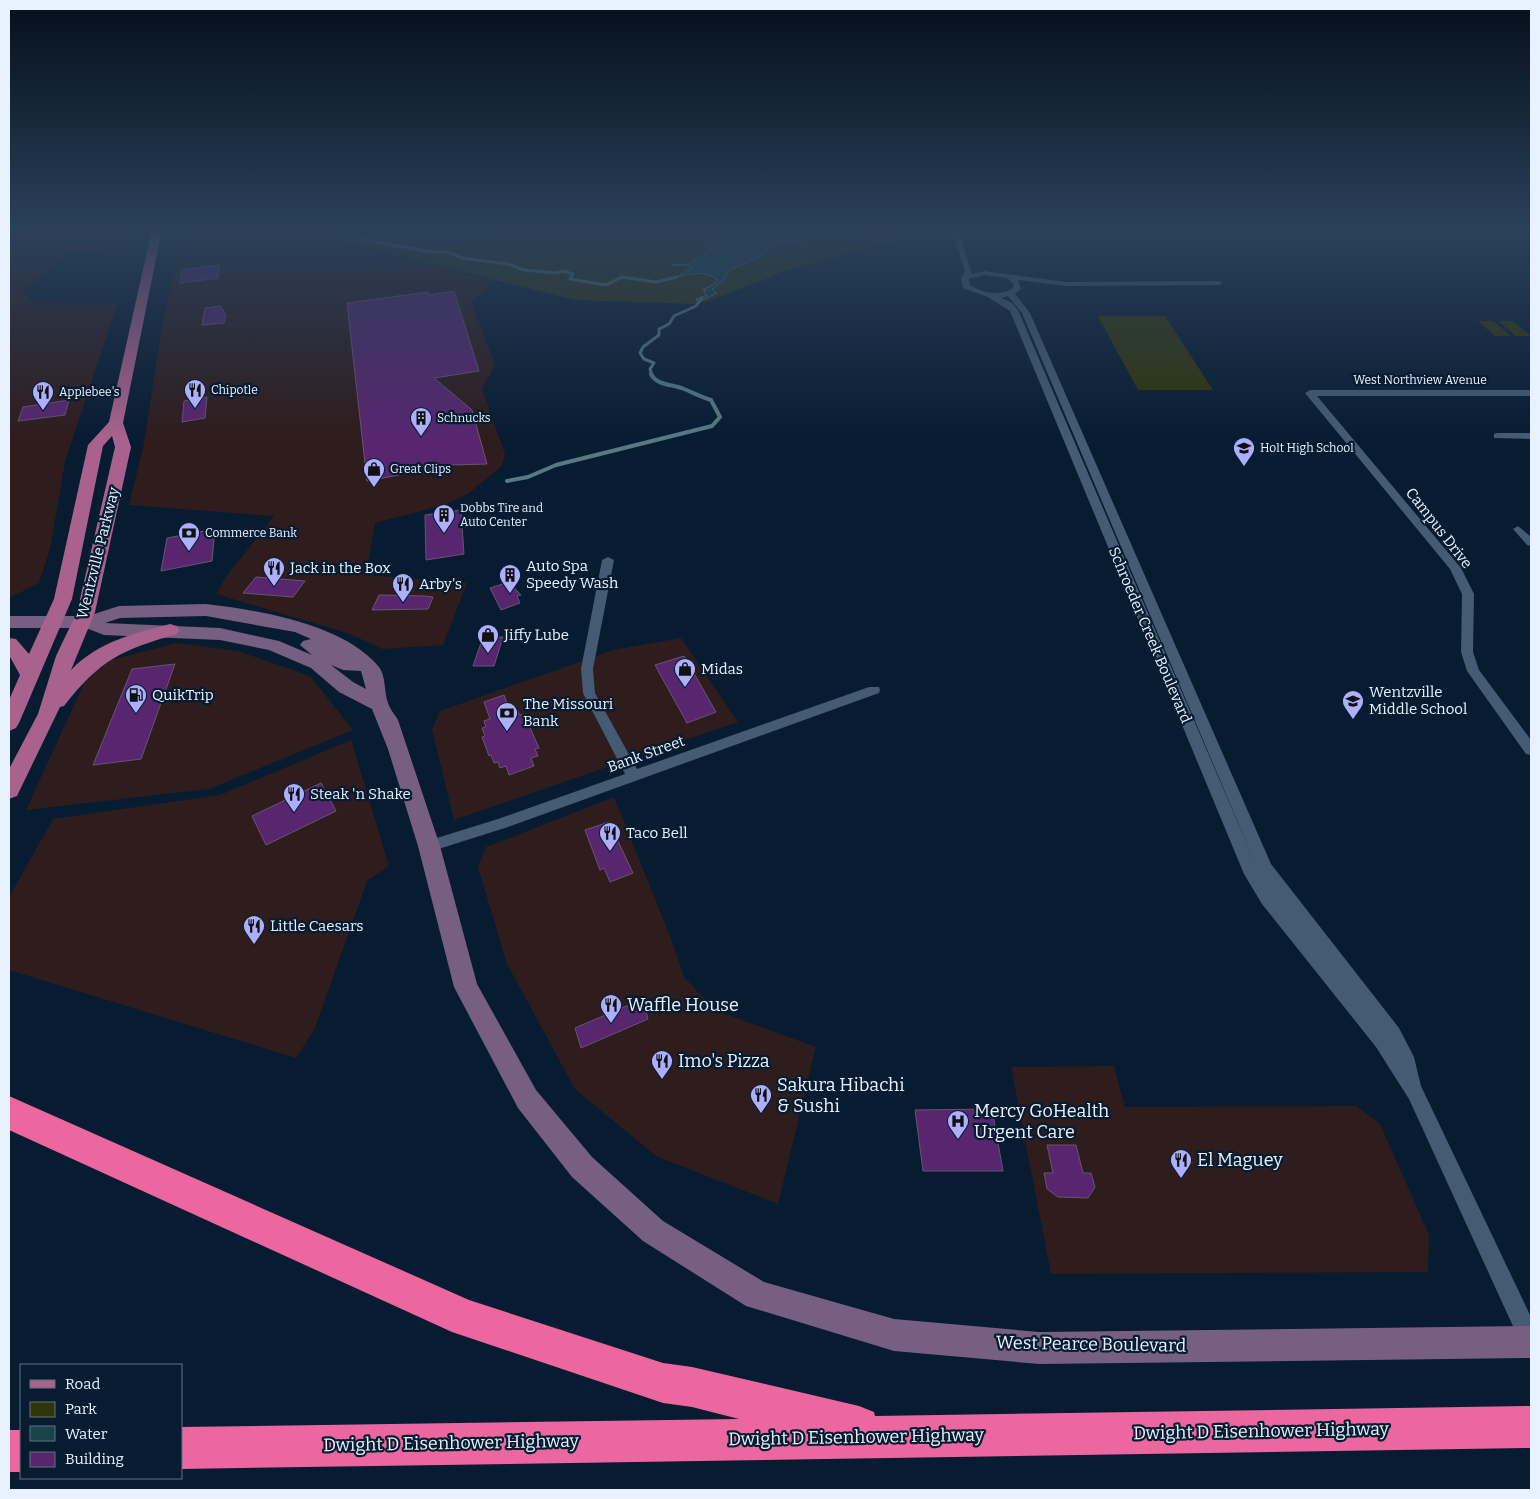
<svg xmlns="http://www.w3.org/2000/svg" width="1540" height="1499" font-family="Bitter,serif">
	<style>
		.commercial { fill: #2f1c1d }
		.green { fill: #313507 }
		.water { fill: #18454c; stroke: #567982 }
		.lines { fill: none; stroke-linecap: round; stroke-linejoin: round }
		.stream-far1 { stroke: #567982; stroke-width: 3 }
		.stream { stroke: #567982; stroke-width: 4 }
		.building { fill: #57266f; stroke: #675571 }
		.street { fill: #455b74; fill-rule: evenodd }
		.secondary { fill: #775f81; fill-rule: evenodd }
		.primary { fill: #a9628e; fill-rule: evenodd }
		.highway { fill: #ec679f; fill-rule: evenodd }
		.labels { text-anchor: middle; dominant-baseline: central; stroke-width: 4.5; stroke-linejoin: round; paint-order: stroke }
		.far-street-label { font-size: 12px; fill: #e8f2ff; stroke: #071c31 }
		.far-poi-label { font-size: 12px; fill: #e8f2ff; stroke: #071c31; text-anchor: start }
		.street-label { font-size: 15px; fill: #e8f2ff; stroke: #071c31 }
		.poi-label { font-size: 15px; fill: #e8f2ff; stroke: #071c31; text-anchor: start }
		.near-poi-label { font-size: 18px; fill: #e8f2ff; stroke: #071c31; text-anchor: start }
		.near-street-label { font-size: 18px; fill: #e8f2ff; stroke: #071c31 }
	</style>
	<rect width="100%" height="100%" fill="#071c31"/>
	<!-- commercial -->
	<path class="commercial" d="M 9,229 L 132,229 L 119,244 L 109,249 L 72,251 L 22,292 L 34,303 L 117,304 L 65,462 L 50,549 L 39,583 L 9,598 Z
		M 180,229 L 483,229 L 463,234 L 353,234 L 323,243 L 326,249 L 349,247 L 489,280 L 488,288 L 471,301 L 495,365 L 482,389 L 505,454 L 502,466 L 469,493 L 447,504 L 375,523 L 366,575 L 467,583 L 443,645 L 382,649 L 350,634 L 216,594 L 225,578 L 274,516 L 129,505 L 143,448 L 164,315 L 179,251 Z
		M 681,638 L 738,722 L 454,820 L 432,729 L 440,711 L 613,650 Z
		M 177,643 L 238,651 L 310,676 L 353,730 L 209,789 L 26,810 L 86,679 L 111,660 Z
		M 351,740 L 389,866 L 367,881 L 315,1028 L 296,1058 L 9,970 L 9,897 L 53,819 L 220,795 Z
		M 614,797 L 670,936 L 684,977 L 715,1010 L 816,1047 L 778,1204 L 656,1156 L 575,1089 L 507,964 L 478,867 L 486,847 Z
		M 1114,1066 L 1125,1107 L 1357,1106 L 1380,1124 L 1429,1235 L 1428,1272 L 1051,1274 L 1011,1067 Z"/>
	<!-- green -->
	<path class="green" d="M 498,229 L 936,229 L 789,270 L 708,301 L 695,304 L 575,300 L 354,245 L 328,247 L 327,245 L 352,240 L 363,235 L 427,243 L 458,242 L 497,234 Z
		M 1098,316 L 1165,316 L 1213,390 L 1138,390 Z
		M 1478,321 L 1493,321 L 1511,336 L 1495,336 Z
		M 1498,321 L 1513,321 L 1531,336 L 1516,336 Z"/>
	<!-- water -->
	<path class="water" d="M 729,229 L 871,229 L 856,237 L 790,241 L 776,244 L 757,258 L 729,270 L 723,281 L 712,289 L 717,293 L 698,302 L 696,299 L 707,295 L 704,292 L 706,290 L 702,290 L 715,284 L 717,279 C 703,270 691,274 677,277 L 693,267 C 687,264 679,266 672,265 L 691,264 L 694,260 C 703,258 722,238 729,229 Z"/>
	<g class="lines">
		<!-- stream-far1 -->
		<path class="stream-far1" d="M 358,239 L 433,252 L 448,252 L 462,258 L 508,264 L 524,270 L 556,273 L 563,271 L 573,274 L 570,279 L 606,285 L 622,277 L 656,282 L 677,277
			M 652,375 L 650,369 L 654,363 L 644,359 L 640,353 L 643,347 L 659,335 L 659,329 L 669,324 L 674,316 L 696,306 L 702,298"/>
		<!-- stream -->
		<path class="stream" d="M 507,481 L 528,477 L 556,465 L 712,426 L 720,417 L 711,400 C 701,397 694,393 684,389 C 673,384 657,386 651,374"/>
	</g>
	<!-- building -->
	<path class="building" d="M 219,265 L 218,278 L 180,283 L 182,270 Z
		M 454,291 L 479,371 L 434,378 L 472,410 L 487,464 L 452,465 L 367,481 L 347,303 L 428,292 L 429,295 Z
		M 221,306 L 226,316 L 224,323 L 202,325 L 205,308 Z
		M 207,397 L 205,418 L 182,422 L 184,401 Z
		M 69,400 L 65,415 L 18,421 L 23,407 Z
		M 461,510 L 464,554 L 426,560 L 425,515 Z
		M 215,529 L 212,561 L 161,571 L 167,538 Z
		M 256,577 L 305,581 L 293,597 L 243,593 Z
		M 509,582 L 521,595 L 517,596 L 520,603 L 501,610 L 490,588 Z
		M 379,595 L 425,596 L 433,597 L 428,609 L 372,610 Z
		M 483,637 L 503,637 L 494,666 L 473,666 Z
		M 684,656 L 716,712 L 687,723 L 655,665 Z
		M 175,664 L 141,759 L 93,765 L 132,669 Z
		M 504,695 L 510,712 L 517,710 L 520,715 L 524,714 L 539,748 L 535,749 L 538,756 L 531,758 L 534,766 L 509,775 L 506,766 L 500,768 L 498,762 L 494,763 L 491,755 L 489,756 L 482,737 L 485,736 L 482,728 L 486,727 L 484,721 L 490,719 L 484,702 Z
		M 321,783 L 336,811 L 266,845 L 252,816 Z
		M 609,822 L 633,873 L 610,882 L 604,868 L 600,870 L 585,830 Z
		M 643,999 L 648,1019 L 581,1048 L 575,1028 Z
		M 992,1109 L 1003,1171 L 923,1171 L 915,1110 Z
		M 1047,1145 L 1076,1145 L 1083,1173 L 1091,1173 L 1095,1187 L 1088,1198 L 1058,1197 L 1047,1189 L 1044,1173 L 1053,1173 Z"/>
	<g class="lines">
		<!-- street -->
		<path class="street" d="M 951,229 L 958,229 L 972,274 L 984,271 L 1066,282 L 1219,281 L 1223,283 L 1219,285 L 1066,286 L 1018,280 L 1021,289 L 1015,294 L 1030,313 L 1271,864 L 1399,1028 L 1414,1057 L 1421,1086 L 1531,1317 L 1531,1351 L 1523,1348 L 1409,1099 L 1376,1047 L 1262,904 L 1244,874 L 1010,311 L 988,297 L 963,288 L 961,278 L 965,271 ZM 984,275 L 1007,278 L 1013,284 L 1013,288 C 999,297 983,293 970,285 L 969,279 ZM 1008,296 L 1022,313 L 1259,872 L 1018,310 L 1012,303 L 1001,298 Z
			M 1531,390 L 1531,396 L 1317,396 L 1461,568 L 1474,594 L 1473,652 L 1479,670 L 1531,740 L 1531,755 L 1526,754 L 1467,671 L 1461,652 L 1462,594 L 1450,569 L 1305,393 L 1310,390 Z
			M 1497,433 L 1531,433 L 1531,439 L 1494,438 L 1494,434 Z
			M 1518,526 L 1531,537 L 1531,546 L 1527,545 L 1513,529 Z
			M 608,557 L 614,560 L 593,669 L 595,693 L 637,769 L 869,687 L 879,687 L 880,690 L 879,693 L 505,828 L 429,852 L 424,850 L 421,846 L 424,842 L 498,819 L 625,774 L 583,693 L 581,669 L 602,560 Z"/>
		<!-- secondary -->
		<path class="secondary" d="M 206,604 C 258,610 344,624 379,667 C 386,676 384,692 388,703 C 390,709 395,715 398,720 L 440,846 L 477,984 L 536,1090 L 592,1157 L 663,1221 L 764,1282 L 894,1319 L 1039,1332 L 1531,1326 L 1531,1358 L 1039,1364 L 894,1351 L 746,1306 L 643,1241 L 572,1177 L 518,1108 L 454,987 L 418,846 L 388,749 L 372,709 L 339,692 L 311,668 L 269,650 L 220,640 L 104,635 L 86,628 L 9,628 L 9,616 L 88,616 L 119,606 ZM 206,616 L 295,632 L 311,639 L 303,641 L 300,645 L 312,655 L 279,641 L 220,628 L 105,623 L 120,618 ZM 331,665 L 343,670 L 361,671 L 366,689 L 353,682 Z"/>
		<!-- primary -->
		<path class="primary" d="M 152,229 L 162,229 L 123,423 L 131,447 L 95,612 L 71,670 C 98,642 134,633 170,624 L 177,626 L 179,630 L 177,634 C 121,650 100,660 64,706 L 60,707 L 17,796 L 9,799 L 9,769 L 38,714 L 56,656 L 77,612 L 115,447 L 112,436 L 103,446 L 72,599 L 19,723 L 16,728 L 9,731 L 9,700 L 20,675 L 9,655 L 9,638 L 16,639 L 29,654 L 54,599 L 88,445 L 109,422 Z"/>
		<!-- highway -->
		<path class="highway" d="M 9,1096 L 469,1300 L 663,1363 L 692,1367 L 859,1406 L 874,1412 L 875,1416 L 1531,1406 L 1531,1448 L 181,1469 L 181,1427 L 739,1419 L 692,1407 L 663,1403 L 452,1332 L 9,1130 Z
			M 9,1430 L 21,1430 L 21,1472 L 9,1472 Z"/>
	</g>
	<!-- sky -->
	<linearGradient id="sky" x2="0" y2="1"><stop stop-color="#040f1b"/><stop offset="0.52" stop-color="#2b405a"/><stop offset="1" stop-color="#2b405a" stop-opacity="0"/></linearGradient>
	<rect width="1540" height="439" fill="url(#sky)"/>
	<!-- icons -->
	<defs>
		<g id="restaurant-pin" transform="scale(1.125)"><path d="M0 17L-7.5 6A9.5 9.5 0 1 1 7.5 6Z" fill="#acaffb" stroke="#071c31"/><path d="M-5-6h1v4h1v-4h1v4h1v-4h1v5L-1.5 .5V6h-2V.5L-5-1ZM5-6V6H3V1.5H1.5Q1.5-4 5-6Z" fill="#111"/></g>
		<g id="building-pin" transform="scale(1.125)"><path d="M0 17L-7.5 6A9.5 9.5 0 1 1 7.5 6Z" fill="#acaffb" stroke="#071c31"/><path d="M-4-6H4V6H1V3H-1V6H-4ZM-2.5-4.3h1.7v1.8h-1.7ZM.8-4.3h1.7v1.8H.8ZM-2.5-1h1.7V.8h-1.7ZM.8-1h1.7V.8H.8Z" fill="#111"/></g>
		<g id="school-pin" transform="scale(1.125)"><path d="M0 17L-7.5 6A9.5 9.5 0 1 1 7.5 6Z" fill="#acaffb" stroke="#071c31"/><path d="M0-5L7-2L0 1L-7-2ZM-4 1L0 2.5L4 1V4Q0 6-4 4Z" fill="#111"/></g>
		<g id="shop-pin" transform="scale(1.125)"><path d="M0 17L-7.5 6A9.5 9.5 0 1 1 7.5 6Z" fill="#acaffb" stroke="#071c31"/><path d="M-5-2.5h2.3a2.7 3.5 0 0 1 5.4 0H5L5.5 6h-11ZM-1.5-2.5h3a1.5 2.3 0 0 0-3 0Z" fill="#111"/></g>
		<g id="bank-pin" transform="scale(1.125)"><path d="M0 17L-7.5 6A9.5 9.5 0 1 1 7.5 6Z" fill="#acaffb" stroke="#071c31"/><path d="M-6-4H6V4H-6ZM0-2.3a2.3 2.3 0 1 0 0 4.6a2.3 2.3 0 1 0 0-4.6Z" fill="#111"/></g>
		<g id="fuel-pin" transform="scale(1.125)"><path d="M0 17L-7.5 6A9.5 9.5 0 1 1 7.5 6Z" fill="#acaffb" stroke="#071c31"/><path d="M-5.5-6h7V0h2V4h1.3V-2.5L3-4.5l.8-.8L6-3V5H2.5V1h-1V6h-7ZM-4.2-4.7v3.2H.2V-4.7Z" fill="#111"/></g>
		<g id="hospital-pin" transform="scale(1.125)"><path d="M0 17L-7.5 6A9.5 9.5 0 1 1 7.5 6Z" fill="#acaffb" stroke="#071c31"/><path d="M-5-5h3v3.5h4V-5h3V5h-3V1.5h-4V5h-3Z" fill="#111"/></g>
	</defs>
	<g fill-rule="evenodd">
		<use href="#restaurant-pin" x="195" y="390"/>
		<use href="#restaurant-pin" x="43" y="392"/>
		<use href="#building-pin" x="421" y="418"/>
		<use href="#school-pin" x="1244" y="448"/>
		<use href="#shop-pin" x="374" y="469"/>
		<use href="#building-pin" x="444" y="515"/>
		<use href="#bank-pin" x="189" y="533"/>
		<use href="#restaurant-pin" x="274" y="568"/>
		<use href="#building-pin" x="510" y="575"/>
		<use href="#restaurant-pin" x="403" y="584"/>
		<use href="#shop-pin" x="488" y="635"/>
		<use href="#shop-pin" x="685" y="669"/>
		<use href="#fuel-pin" x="136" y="695"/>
		<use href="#school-pin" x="1353" y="701"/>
		<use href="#bank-pin" x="507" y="713"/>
		<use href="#restaurant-pin" x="294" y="794"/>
		<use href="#restaurant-pin" x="610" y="833"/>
		<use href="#restaurant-pin" x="254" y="926"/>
		<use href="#restaurant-pin" x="611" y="1005"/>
		<use href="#restaurant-pin" x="662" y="1061"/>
		<use href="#restaurant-pin" x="761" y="1095"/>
		<use href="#hospital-pin" x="958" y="1121"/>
		<use href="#restaurant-pin" x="1181" y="1160"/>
	</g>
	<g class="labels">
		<!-- far-street labels -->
		<g class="far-street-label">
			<text x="1420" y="380">West Northview Avenue</text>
		</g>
		<!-- far-poi labels -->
		<g class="far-poi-label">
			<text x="211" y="390">Chipotle</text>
			<text x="59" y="392">Applebee's</text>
			<text x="437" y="418">Schnucks</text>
			<text x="1260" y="448">Holt High School</text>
			<text x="390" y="469">Great Clips</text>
			<text x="460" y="508">Dobbs Tire and<tspan x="460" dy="14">Auto Center</tspan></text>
			<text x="205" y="533">Commerce Bank</text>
		</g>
		<!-- street labels -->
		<g class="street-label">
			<text transform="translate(1439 528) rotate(52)">Campus Drive</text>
			<text transform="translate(98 553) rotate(-76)">Wentzville Parkway</text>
			<text transform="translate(1150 635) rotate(67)">Schroeder Creek Boulevard</text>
			<text transform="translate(646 754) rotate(-20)">Bank Street</text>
		</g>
		<!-- poi labels -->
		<g class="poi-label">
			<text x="526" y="566">Auto Spa<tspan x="526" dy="17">Speedy Wash</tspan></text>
			<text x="290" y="568">Jack in the Box</text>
			<text x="419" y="584">Arby's</text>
			<text x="504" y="635">Jiffy Lube</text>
			<text x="701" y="669">Midas</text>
			<text x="1369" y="692">Wentzville<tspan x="1369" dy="17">Middle School</tspan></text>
			<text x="152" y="695">QuikTrip</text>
			<text x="523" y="704">The Missouri<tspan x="523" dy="17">Bank</tspan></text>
			<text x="310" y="794">Steak 'n Shake</text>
			<text x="626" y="833">Taco Bell</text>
			<text x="270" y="926">Little Caesars</text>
		</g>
		<!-- near-poi labels -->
		<g class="near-poi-label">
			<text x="627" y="1005">Waffle House</text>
			<text x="678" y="1061">Imo's Pizza</text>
			<text x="777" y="1085">Sakura Hibachi<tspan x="777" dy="21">&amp; Sushi</tspan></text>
			<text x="974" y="1111">Mercy GoHealth<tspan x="974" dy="21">Urgent Care</tspan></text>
			<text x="1197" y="1160">El Maguey</text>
		</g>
		<!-- near-street labels -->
		<g class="near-street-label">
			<text transform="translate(1091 1344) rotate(1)">West Pearce Boulevard</text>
			<text transform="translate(1261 1431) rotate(-1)">Dwight D Eisenhower Highway</text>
			<text transform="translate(856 1437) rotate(-1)">Dwight D Eisenhower Highway</text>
			<text transform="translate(451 1443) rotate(-1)">Dwight D Eisenhower Highway</text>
		</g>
	</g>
	<!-- border -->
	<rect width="1540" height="1499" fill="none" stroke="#e8f2ff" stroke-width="20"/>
	<!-- legend -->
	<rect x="20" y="1364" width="162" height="115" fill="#071c31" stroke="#617283"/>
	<rect x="30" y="1380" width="25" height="8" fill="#a9628e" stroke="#617283"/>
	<text x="65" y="1389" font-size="15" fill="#e8f2ff">Road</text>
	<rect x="30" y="1402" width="25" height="15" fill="#313507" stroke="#617283"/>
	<text x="65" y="1414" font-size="15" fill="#e8f2ff">Park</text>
	<rect x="30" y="1426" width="25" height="15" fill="#18454c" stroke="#617283"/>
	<text x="65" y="1439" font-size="15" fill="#e8f2ff">Water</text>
	<rect x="30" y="1452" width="25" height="15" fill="#57266f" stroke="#617283"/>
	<text x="65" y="1464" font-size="15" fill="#e8f2ff">Building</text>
</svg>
